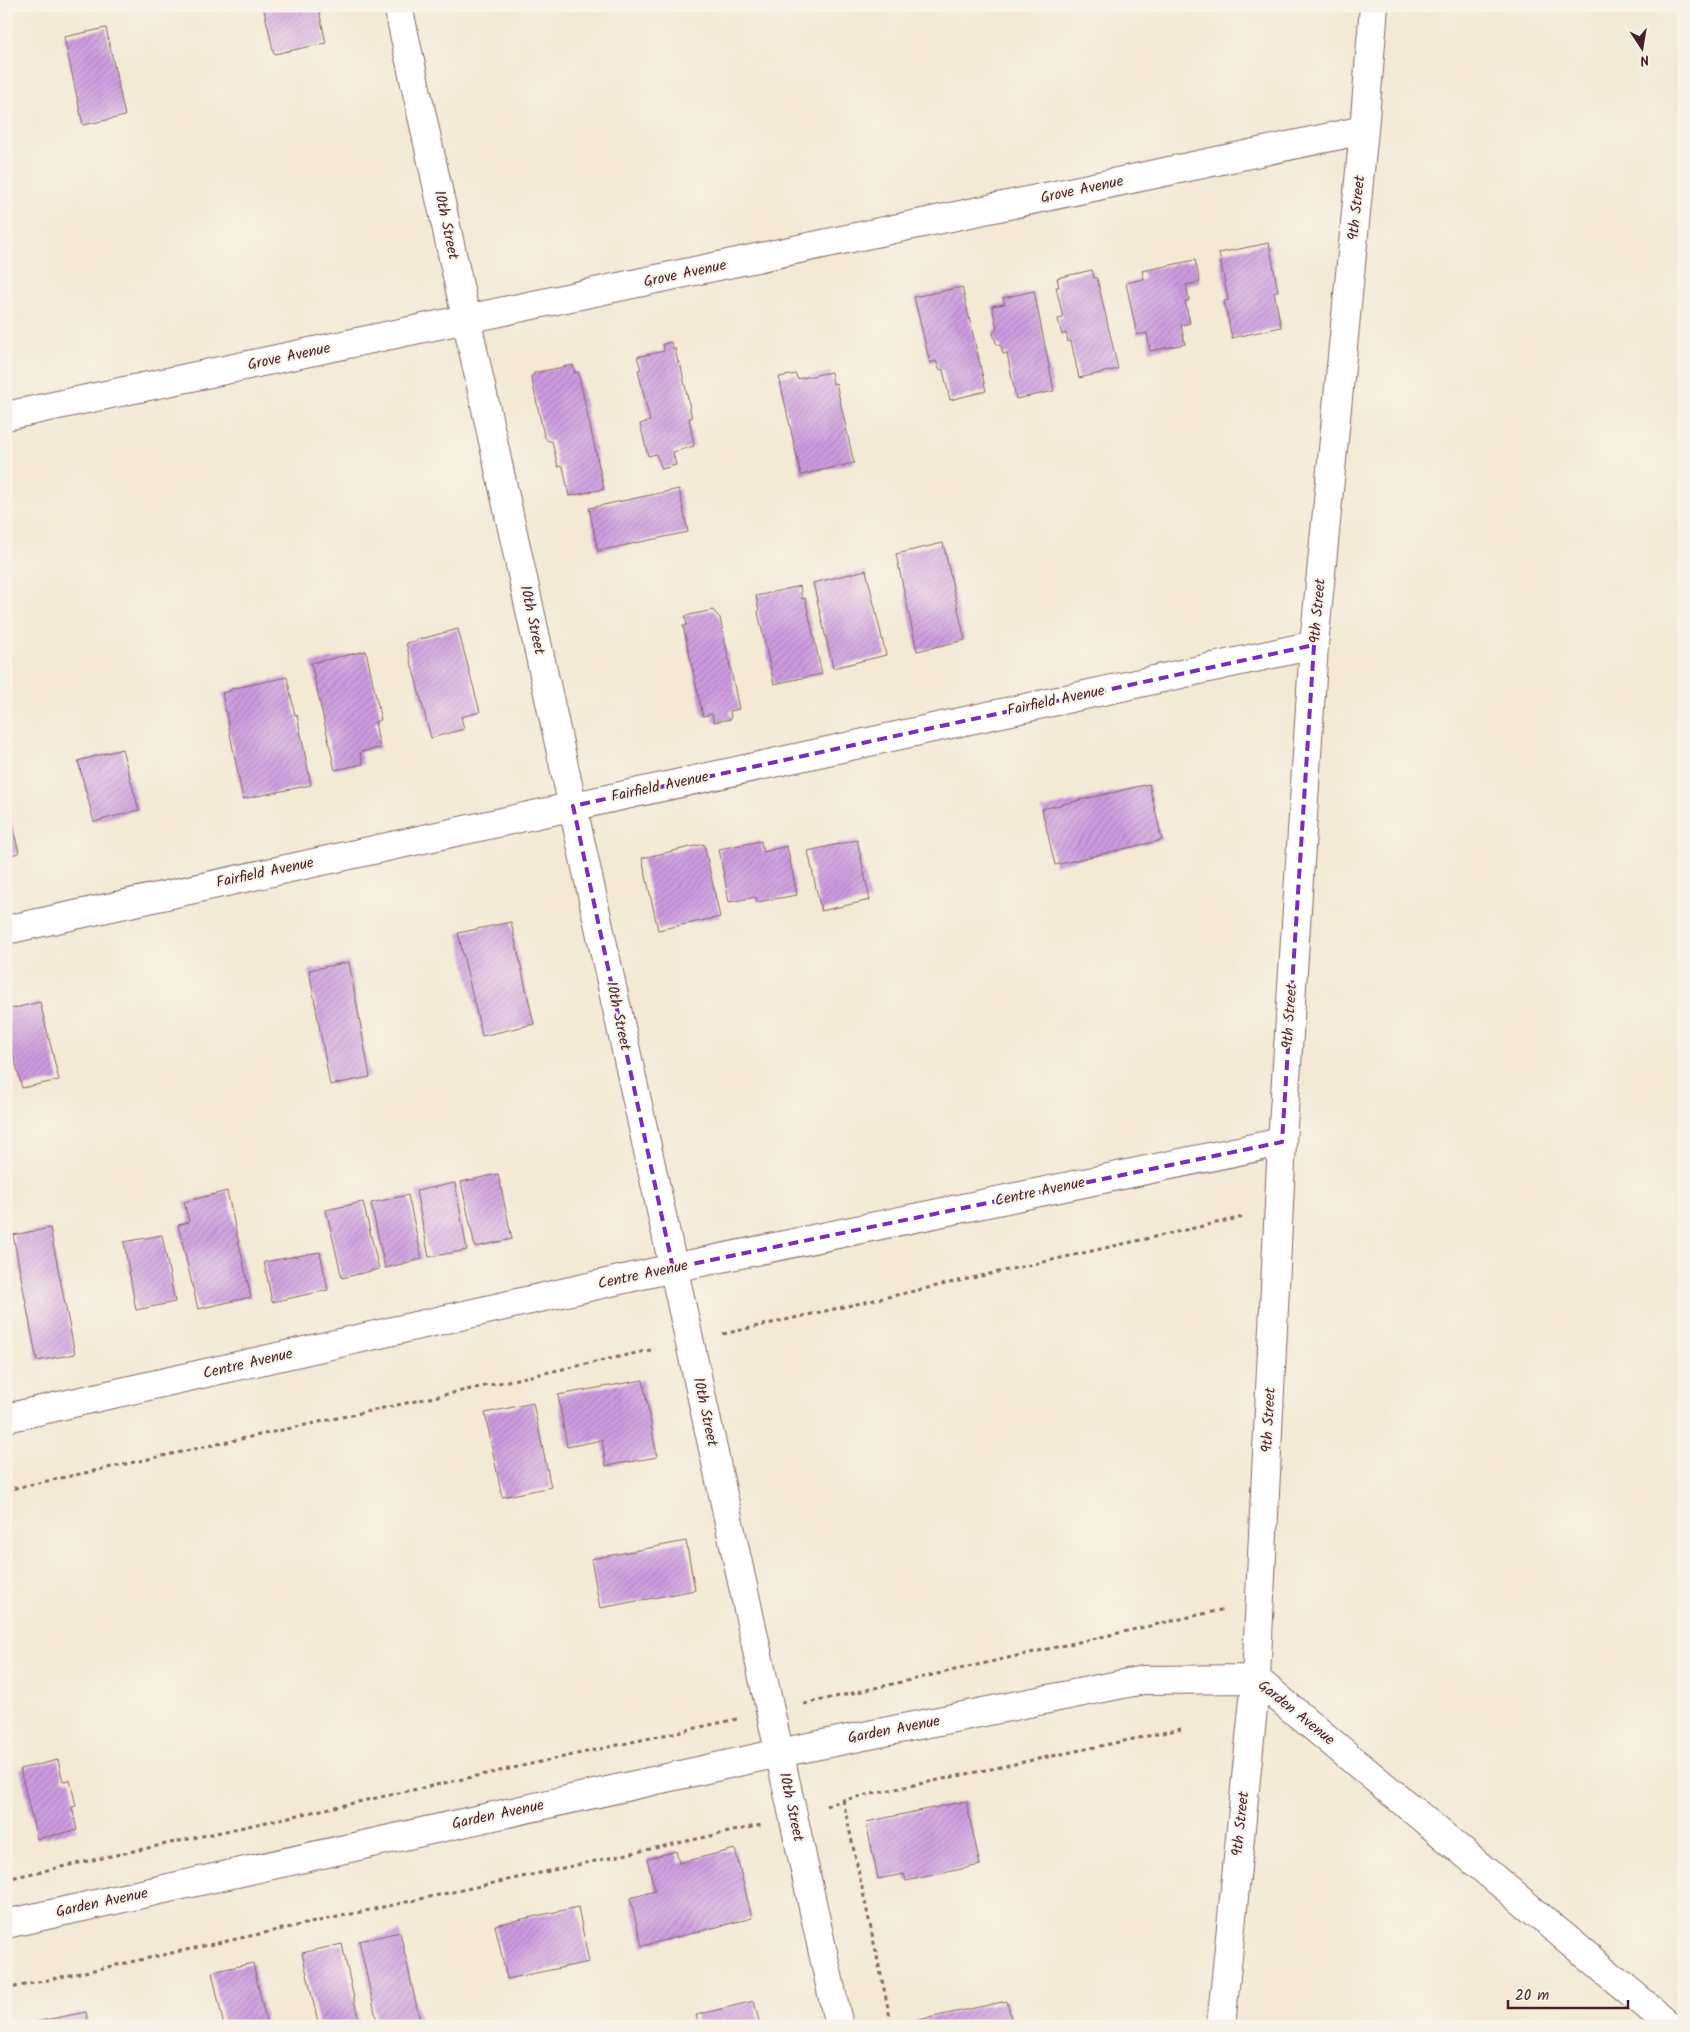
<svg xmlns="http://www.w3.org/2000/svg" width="1690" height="2032" font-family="Kalam,sans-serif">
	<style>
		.building { fill: url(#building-hatch) }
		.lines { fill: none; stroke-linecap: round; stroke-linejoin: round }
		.minor-casing { stroke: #856666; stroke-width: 30 }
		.path { stroke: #856666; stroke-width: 3; stroke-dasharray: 4 4; stroke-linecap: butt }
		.minor { stroke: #fff; stroke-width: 28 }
		.marked { fill: none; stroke: #7b2cbf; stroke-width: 4; stroke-dasharray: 10 6; stroke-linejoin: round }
		.labels { text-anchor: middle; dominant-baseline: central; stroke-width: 4; stroke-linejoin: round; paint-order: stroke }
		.street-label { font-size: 15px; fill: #4a1f2b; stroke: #f7f3e8 }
	</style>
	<defs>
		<pattern id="building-hatch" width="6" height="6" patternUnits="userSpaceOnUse" patternTransform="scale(1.25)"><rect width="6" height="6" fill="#cd9ce0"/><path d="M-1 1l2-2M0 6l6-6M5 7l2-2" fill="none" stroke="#a87fb6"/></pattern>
	</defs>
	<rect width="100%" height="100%" fill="#f7f3e8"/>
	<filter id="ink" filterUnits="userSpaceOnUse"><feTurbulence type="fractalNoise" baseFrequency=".02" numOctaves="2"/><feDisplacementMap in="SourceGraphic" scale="10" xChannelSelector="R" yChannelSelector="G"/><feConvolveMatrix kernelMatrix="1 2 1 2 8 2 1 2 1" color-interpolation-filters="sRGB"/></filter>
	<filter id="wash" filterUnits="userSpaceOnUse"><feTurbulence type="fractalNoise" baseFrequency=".0096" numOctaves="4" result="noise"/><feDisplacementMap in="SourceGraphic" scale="20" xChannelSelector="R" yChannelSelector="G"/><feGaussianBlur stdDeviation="1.12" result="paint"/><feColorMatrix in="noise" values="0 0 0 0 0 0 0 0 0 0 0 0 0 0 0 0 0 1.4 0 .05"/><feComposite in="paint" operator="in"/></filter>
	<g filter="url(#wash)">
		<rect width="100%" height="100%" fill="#f3e9d4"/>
		<g id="blocks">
			<!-- building -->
			<path class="building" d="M 263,6 L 318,6 L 326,43 L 274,54 Z
				M 106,28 L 125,116 L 83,125 L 64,37 Z
				M 1269,243 L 1278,291 L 1274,292 L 1281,327 L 1232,338 L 1224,301 L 1228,300 L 1219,253 Z
				M 1195,260 L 1200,282 L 1186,285 L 1189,300 L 1185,301 L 1190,323 L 1181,325 L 1185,344 L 1150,351 L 1147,333 L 1137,335 L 1126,283 L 1144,279 L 1142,271 Z
				M 1092,270 L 1094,278 L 1097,278 L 1118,369 L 1079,378 L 1071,341 L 1068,342 L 1066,333 L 1062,335 L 1058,319 L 1063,318 L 1056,287 L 1059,287 L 1057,278 Z
				M 962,287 L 986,391 L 950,400 L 943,370 L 939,369 L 936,361 L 930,363 L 914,297 Z
				M 1034,291 L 1054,391 L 1016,399 L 1007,353 L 1003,354 L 1001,346 L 996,343 L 993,333 L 997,329 L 992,306 L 1005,304 L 1003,298 Z
				M 671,342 L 673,349 L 675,348 L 678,363 L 680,362 L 692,418 L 689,418 L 694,446 L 673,452 L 676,465 L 662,469 L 656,454 L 648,456 L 640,424 L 650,421 L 638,370 L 641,369 L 637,357 L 664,351 L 663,344 Z
				M 573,365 L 575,373 L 578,372 L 604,489 L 569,496 L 563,466 L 558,467 L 552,441 L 548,441 L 544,436 L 531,376 L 534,375 L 534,373 Z
				M 831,372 L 833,384 L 836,383 L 854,463 L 801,475 L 779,377 L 796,374 L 797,379 Z
				M 679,489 L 688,532 L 598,551 L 589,508 Z
				M 943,543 L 965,640 L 917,651 L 896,554 Z
				M 866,570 L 886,655 L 833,668 L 813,583 Z
				M 800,586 L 802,599 L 805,598 L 822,674 L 774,684 L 758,612 L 759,611 L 756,596 Z
				M 713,610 L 720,618 L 739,709 L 730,711 L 731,719 L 714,722 L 712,714 L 703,716 L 683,626 L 687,625 L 685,616 Z
				M 458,629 L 480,712 L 461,717 L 464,729 L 431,738 L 406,643 Z
				M 366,651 L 381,720 L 375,722 L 380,748 L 360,752 L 363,764 L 335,770 L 311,663 Z
				M 287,677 L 295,715 L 297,715 L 311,785 L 243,799 L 222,693 L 231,691 L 231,689 Z
				M 122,749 L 139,810 L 94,822 L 78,761 Z
				M 1149,784 L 1162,840 L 1055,865 L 1042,809 Z
				M 6,799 L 19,853 L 6,856 Z
				M 857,840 L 870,900 L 821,911 L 808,851 Z
				M 761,841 L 763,852 L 787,846 L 797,895 L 757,902 L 756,897 L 729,902 L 719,849 Z
				M 704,844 L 720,917 L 658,930 L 642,858 Z
				M 511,922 L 534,1024 L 482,1036 L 458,933 Z
				M 349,962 L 370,1077 L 330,1085 L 309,970 Z
				M 40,1002 L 59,1080 L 22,1088 L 6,1025 L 6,1010 Z
				M 498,1174 L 512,1239 L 475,1247 L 461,1182 Z
				M 455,1183 L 467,1250 L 429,1257 L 416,1191 Z
				M 227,1191 L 251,1297 L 198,1309 L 178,1225 L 189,1222 L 184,1202 Z
				M 408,1195 L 422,1259 L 385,1268 L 371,1203 Z
				M 363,1202 L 379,1269 L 342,1278 L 326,1210 Z
				M 50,1228 L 75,1354 L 37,1361 L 13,1235 Z
				M 162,1235 L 175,1302 L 136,1310 L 124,1242 Z
				M 320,1252 L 328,1290 L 272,1302 L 264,1262 Z
				M 643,1380 L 657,1457 L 606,1466 L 602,1440 L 567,1447 L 558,1395 Z
				M 533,1403 L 551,1487 L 502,1497 L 485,1413 Z
				M 686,1541 L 695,1590 L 600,1608 L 591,1559 Z
				M 58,1760 L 63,1781 L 70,1780 L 76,1806 L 72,1807 L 77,1830 L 37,1839 L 20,1769 Z
				M 966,1801 L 980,1865 L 906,1881 L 904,1874 L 878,1879 L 866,1822 Z
				M 735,1849 L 752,1918 L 642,1946 L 630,1898 L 655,1891 L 647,1859 L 676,1851 L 679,1863 Z
				M 578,1907 L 589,1962 L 507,1979 L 495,1925 Z
				M 400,1932 L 421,2026 L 378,2026 L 359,1941 Z
				M 342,1944 L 360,2026 L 319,2026 L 302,1953 Z
				M 253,1963 L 267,2026 L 224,2026 L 212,1972 Z
				M 754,2001 L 760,2026 L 699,2026 L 696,2015 Z
				M 1007,2001 L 1013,2026 L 915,2026 L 914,2021 Z
				M 86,2012 L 89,2026 L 36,2026 L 35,2022 Z"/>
		</g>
	</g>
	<g filter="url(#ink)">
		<use href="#blocks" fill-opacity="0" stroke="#856666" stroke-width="1"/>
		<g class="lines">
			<!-- minor casing -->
			<g class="minor-casing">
				<path id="minor" d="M 398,6 L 839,2026
					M 6,416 L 1364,130
					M 6,930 L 1314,645
					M 6,1418 L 673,1268 L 1282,1142
					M 6,1924 L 779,1753 L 1143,1680 L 1256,1679 L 1671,2026
					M 1221,2026 L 1256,1679 L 1282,1142 L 1314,645 L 1364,130 L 1374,6"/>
			</g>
			<!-- path -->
			<path class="path" d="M 723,1334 L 1243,1217
				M 6,1490 L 655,1349
				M 804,1704 L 1225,1609
				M 843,1800 L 892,2026
				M 826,1806 L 843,1800 L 1181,1729
				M 6,1879 L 737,1719
				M 6,1989 L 761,1825"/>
			<!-- minor -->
			<use href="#minor" class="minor"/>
		</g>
	</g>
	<!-- marked area -->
	<path class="marked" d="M 1314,645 L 1282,1142 L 673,1268 L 573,806 Z"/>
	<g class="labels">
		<!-- street labels -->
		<g class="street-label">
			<text transform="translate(1082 190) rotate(-12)">Grove Avenue</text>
			<text transform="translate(1357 208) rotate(-84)">9th Street</text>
			<text transform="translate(446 225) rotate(78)">10th Street</text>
			<text transform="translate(685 274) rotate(-12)">Grove Avenue</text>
			<text transform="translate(289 357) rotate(-12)">Grove Avenue</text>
			<text transform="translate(1318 611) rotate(-85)">9th Street</text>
			<text transform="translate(532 620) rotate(78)">10th Street</text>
			<text transform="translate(1056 701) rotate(-12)">Fairfield Avenue</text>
			<text transform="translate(660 787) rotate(-12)">Fairfield Avenue</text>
			<text transform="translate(265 873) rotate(-12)">Fairfield Avenue</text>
			<text transform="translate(618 1016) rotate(78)">10th Street</text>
			<text transform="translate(1290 1016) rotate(-86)">9th Street</text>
			<text transform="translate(1040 1192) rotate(-12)">Centre Avenue</text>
			<text transform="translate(643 1275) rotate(-12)">Centre Avenue</text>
			<text transform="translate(248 1364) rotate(-13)">Centre Avenue</text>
			<text transform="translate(705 1412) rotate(78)">10th Street</text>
			<text transform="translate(1269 1420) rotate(-87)">9th Street</text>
			<text transform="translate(1296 1713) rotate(39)">Garden Avenue</text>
			<text transform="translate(894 1730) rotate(-11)">Garden Avenue</text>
			<text transform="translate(791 1807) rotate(78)">10th Street</text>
			<text transform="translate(498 1815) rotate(-12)">Garden Avenue</text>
			<text transform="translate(1241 1824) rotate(-84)">9th Street</text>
			<text transform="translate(102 1903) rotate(-12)">Garden Avenue</text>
		</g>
	</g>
	<!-- margin -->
	<rect width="1690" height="2032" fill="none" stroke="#f7f3e8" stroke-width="25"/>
	<!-- north arrow -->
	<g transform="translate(1642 48) rotate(168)" stroke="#f7f3e8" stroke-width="4" paint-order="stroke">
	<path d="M0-4L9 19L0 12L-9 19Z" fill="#4a1f2b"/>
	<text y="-8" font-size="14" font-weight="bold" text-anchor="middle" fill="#4a1f2b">N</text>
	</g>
	<!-- scale -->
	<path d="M1508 2000v8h120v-8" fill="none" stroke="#4a1f2b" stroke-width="2.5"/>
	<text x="1515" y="2000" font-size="15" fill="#4a1f2b" stroke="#f7f3e8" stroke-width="4" paint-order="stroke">20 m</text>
</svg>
